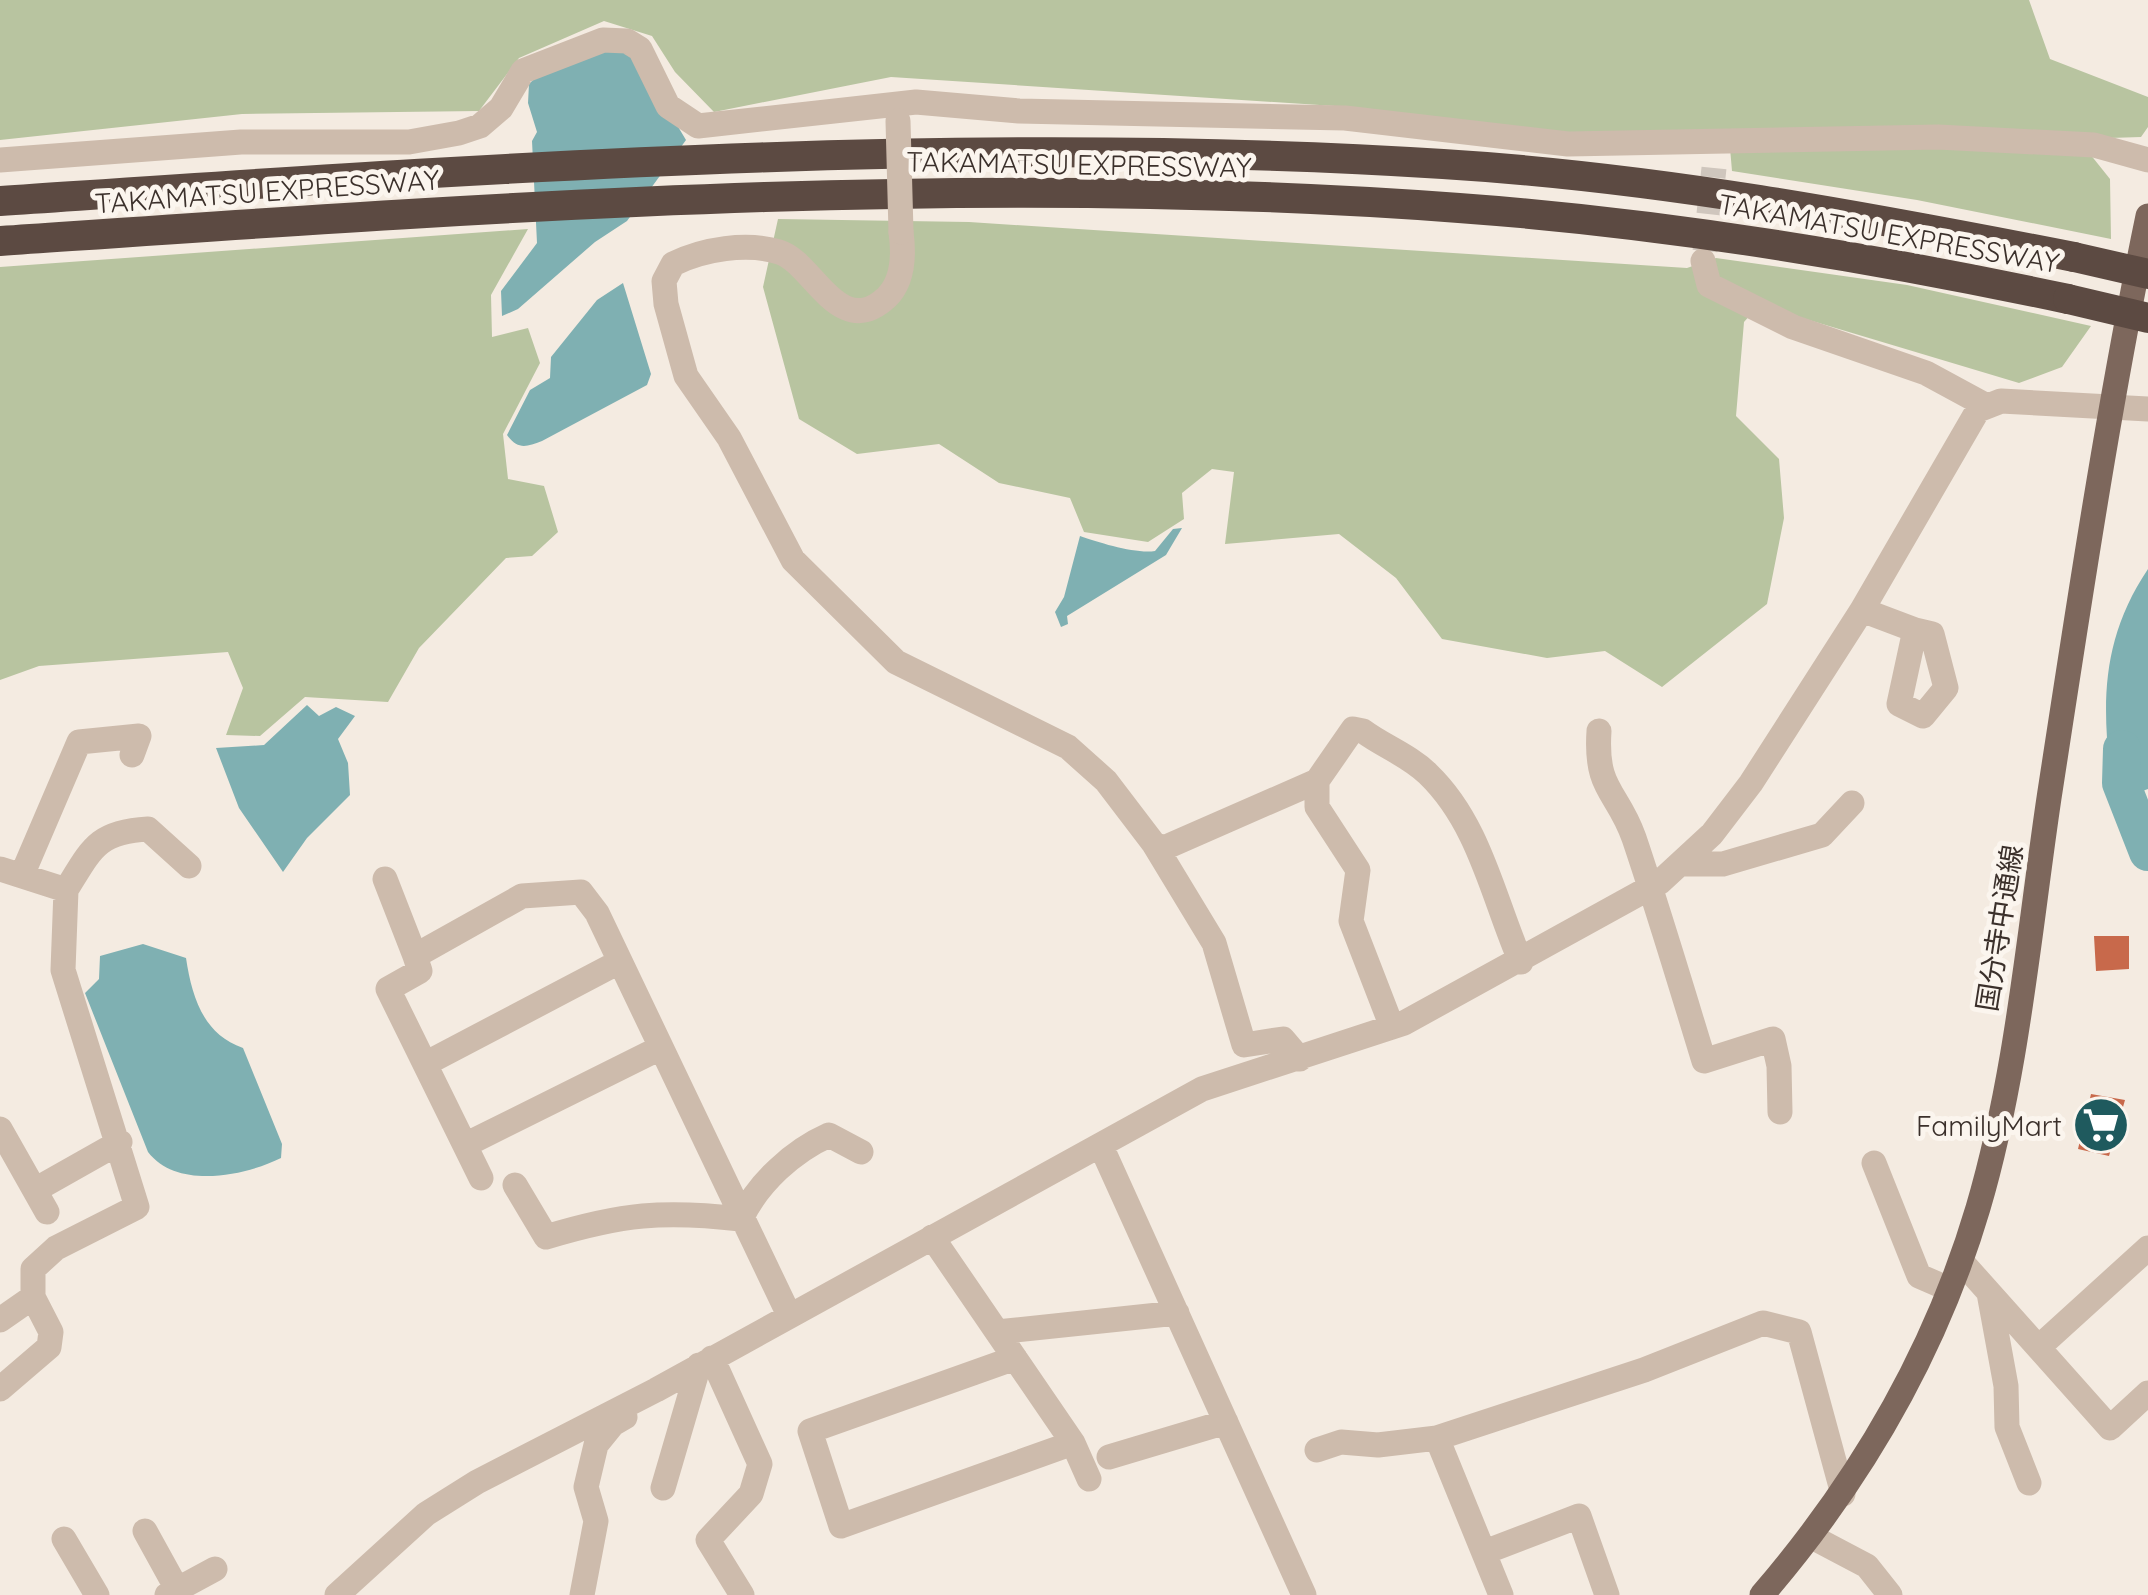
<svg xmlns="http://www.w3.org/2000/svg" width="2148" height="1595" font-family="Quicksand,'Noto Sans JP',sans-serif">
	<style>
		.green { fill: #b8c4a0 }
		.water { fill: #7fb0b2 }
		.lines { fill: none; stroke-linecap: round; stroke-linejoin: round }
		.river { stroke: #7fb0b2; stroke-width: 38 }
		.building { fill: #c8694b }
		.minor-tunnel { stroke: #cfc6bd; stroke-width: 25; stroke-dasharray: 25 12; stroke-linecap: butt }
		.minor { stroke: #cdbbac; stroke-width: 25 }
		.major { stroke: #7d675c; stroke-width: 25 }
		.highway { stroke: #5c4a42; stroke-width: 30 }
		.minor-bridge { stroke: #cdbbac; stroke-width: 25 }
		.highway-bridge { stroke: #5c4a42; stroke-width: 30 }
		.labels { text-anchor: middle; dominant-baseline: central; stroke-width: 10; stroke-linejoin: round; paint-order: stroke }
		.street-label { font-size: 28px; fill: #3b302b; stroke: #fbf5ee }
		.poi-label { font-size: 28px; fill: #3b302b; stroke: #fbf5ee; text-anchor: end }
	</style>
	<rect width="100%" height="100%" fill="#f4ebe1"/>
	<!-- green -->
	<path class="green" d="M 0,0 L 2029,0 L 2050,59 L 2148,97 L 2148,127 L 2141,137 L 2078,139 L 2110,179 L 2111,239 L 1917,200 L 1732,171 L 1729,136 L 1571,136 L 1350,107 L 891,77 L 714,112 L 675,72 L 652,36 L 604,21 L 519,58 L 479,111 L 242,114 L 0,140 Z
		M 778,219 L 969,222 L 1687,268 L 1716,258 L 1907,285 L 2091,326 L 2062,367 L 2019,383 L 1759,305 L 1744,322 L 1736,416 L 1779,459 L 1784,518 L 1767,604 L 1662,687 L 1605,651 L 1547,658 L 1442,639 L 1396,578 L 1339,534 L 1225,544 L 1234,472 L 1212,469 L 1182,493 L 1184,519 L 1148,542 L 1084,532 L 1070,498 L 999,483 L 939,444 L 857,454 L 799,419 L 763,287 Z
		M 528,229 L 491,295 L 492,337 L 528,328 L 540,363 L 503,434 L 508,479 L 544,486 L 558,532 L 532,556 L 506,558 L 419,648 L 388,702 L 305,697 L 260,736 L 226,735 L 243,688 L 228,652 L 39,666 L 0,680 L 0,267 Z"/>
	<!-- water -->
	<path class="water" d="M 615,47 L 632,50 L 686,140 L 627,221 L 595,242 L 518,309 L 502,316 L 501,291 L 537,243 L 532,141 L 537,132 L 528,103 L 529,84 L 543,70 Z
		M 623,283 L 651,374 L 647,385 L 542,441 C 526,447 518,450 507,435 L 530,390 L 550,378 L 551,357 L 597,300 Z
		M 1182,528 L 1166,555 L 1067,616 L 1068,624 L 1061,627 L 1055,612 L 1064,597 L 1080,536 C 1100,543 1136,554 1155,551 L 1173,529 Z
		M 2148,569 L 2148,789 L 2114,801 C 2102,715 2097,645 2148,569 Z
		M 307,705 L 319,716 L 336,707 L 355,716 L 338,739 L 348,763 L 350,795 L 307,838 L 283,872 L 239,808 L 216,748 L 264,745 Z
		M 143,944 L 186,958 C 192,997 203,1034 243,1048 L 282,1144 L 281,1158 C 245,1176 177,1190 148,1152 L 85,993 L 99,979 L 100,956 Z"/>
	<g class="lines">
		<!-- river -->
		<path class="river" d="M 2122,749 L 2121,783 L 2148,852"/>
	</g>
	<!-- building -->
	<path class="building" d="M 2094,936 L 2129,936 L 2129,969 L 2096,971 Z
		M 2091,1094 L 2125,1100 L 2109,1156 L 2078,1149 Z"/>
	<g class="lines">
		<!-- minor-tunnel -->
		<path class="minor-tunnel" d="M 1705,251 L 1714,168"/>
		<!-- minor -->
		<path class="minor" d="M 0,160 L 241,142 L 409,142 L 459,133 L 480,126 L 501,108 L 523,71 L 603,40 L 627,41 L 640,49 L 668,106 L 698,126 L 916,102 L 1019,111 L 1345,118 L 1568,144 L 1938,137 L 2094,145 L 2148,160
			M 901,232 C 904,254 904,280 887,297 C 839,342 813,262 779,252 C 747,242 703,249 673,264 L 664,281 L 666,304 L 686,376 L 729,438 L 793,560 L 896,662 L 1068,747 L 1106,781 L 1154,844 L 1164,848 L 1317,781 L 1353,729 L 1363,731 C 1383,746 1410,756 1428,774 C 1480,824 1493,898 1521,962
			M 1703,261 L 1709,285 L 1793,327 L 1926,373 L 1985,405
			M 1862,610 L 1915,630 L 1899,704 L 1923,716 L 1946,688 L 1932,634 L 1915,630
			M 1599,731 C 1595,791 1617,790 1634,838 C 1659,912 1681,986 1704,1061 L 1773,1039 L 1779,1066 L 1780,1112
			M 1317,781 L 1317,807 L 1358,870 L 1351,921 L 1392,1027
			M 1154,844 L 1214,943 L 1244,1045 L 1283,1039 L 1300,1059
			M 1685,864 L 1723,864 L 1822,835 L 1852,803
			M 0,869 L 66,890 L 63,970 L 137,1207 L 56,1248 L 33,1269 L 33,1297 L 51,1332 L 49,1347 L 0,1389
			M 22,875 L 79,742 L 139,736 L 132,755
			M 385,879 L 415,956
			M 66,890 C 92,848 97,832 148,829 L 189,866
			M 425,1064 L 619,962
			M 0,1129 L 47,1212
			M 465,1145 L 658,1049
			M 1101,1146 L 1304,1595
			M 1874,1163 L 1919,1276 L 1949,1289
			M 481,1178 L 388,989 L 420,971 L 415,956 L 522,896 L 581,892 L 597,913 L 789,1315
			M 515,1185 L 546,1237 C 622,1214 663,1210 741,1219 C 758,1183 793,1151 829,1135 L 861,1152
			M 35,1190 L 120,1142
			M 932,1237 L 1073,1443 L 1089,1479
			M 1961,1261 L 2110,1428 L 2148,1393
			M 1989,1293 L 2006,1386 L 2007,1427 L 2029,1483
			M 0,1320 L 33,1297
			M 997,1332 L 1177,1313
			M 2039,1347 L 2148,1248
			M 712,1358 L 760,1464 L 751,1494 L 708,1540 L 742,1595
			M 1015,1358 L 810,1431 L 841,1526 L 1073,1443
			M 1437,1438 L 1501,1595
			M 1317,1450 L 1341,1442 L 1378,1445 L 1437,1438 L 1644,1370 L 1763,1323 L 1799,1332 L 1843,1494
			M 1109,1457 L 1226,1422
			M 663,1488 L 699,1365
			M 145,1531 L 177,1589
			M 1812,1537 L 1867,1566 L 1890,1595
			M 64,1539 L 97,1595
			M 1485,1552 L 1579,1516 L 1607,1595
			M 167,1595 L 215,1569
			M 337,1595 L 426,1514 L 477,1482 L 656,1390 L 1202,1089 L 1404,1023 L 1660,882 L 1712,834 L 1751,783 L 1862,610 L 1978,410 L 2001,401 L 2148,409
			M 582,1595 L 596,1521 L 586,1487 L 596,1445 L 613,1424 L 625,1417"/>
		<!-- major -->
		<path class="major" d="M 1762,1595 C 1860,1481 1935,1353 1978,1208 C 2017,1076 2029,933 2049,798 C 2079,603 2108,409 2148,216"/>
		<!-- highway -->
		<path class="highway" d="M 0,201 C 480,169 962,133 1443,164 C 1656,177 1865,216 2074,257
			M 0,241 C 485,208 973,171 1459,208 C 1665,223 1866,256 2068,299"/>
		<!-- minor-bridge -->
		<path class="minor-bridge" d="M 898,121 L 901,232"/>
		<!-- highway-bridge -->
		<path class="highway-bridge" d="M 2074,257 L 2148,274
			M 2068,299 L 2148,318"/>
	</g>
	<!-- icons -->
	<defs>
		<g id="supermarket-disc" transform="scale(2.875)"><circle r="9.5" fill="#1f5a5e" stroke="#fbf5ee"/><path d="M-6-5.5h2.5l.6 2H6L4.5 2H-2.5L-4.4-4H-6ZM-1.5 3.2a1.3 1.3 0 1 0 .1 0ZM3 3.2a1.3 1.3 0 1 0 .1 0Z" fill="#fff"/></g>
	</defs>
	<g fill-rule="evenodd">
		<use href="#supermarket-disc" x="2101" y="1125"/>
	</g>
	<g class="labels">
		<!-- street labels -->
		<g class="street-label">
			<text transform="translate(1079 164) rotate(1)">TAKAMATSU EXPRESSWAY</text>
			<text transform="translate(267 191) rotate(-4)">TAKAMATSU EXPRESSWAY</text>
			<text transform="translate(1889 233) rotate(10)">TAKAMATSU EXPRESSWAY</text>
			<text transform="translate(1999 928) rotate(-81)">国分寺中通線</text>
		</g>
		<!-- poi labels -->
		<g class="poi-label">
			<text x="2062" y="1125">FamilyMart</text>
		</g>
	</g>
</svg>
